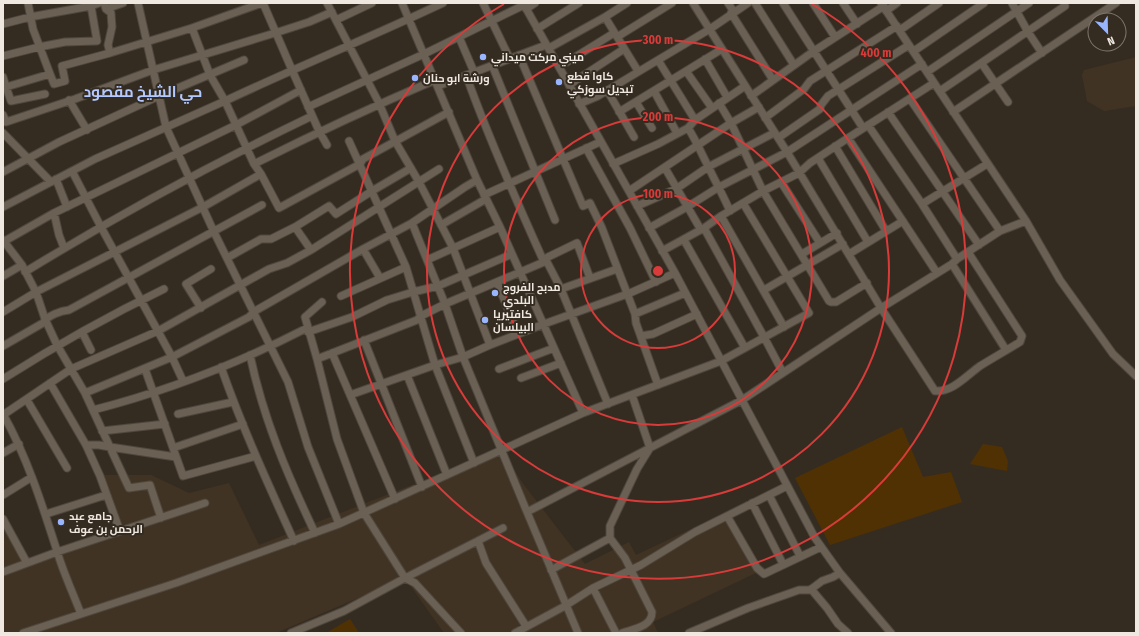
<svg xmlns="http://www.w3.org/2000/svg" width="1139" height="636" font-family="'Fira Sans Condensed',Cairo,sans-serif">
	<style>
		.built { fill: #413323 }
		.green { fill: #503104 }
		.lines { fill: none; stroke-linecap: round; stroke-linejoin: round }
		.minor-casing { stroke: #4f473e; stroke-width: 9 }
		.minor { stroke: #6a6054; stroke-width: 7 }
		.ring { fill: none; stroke: #d83b3a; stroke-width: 2 }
		.poi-dot { fill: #99b5fd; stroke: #352c21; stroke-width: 1.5 }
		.labels { text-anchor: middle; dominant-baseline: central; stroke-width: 4; stroke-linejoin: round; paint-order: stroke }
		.poi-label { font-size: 11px; font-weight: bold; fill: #eee8e1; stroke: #352c21; text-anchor: start }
		.district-label { font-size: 15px; font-weight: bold; fill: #b3c9ff; stroke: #352c21 }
		.centre { fill: #d83b3a; stroke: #352c21; stroke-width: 2 }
		.ring-label { font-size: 12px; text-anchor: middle; font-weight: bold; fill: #d83b3a; stroke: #352c21; stroke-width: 4; stroke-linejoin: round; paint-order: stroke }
	</style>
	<rect width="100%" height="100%" fill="#352c21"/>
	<!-- built -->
	<path class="built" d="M 1136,57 L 1136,106 L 1104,111 L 1087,101 L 1082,75 L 1084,70 Z
		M 501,450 L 524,485 L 585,564 L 629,542 L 636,555 L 727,512 L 760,571 L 653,622 L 658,633 L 444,633 L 405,578 L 276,633 L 3,633 L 3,520 L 27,563 L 115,529 L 104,493 L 103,475 L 151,475 L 189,493 L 229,483 L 259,545 Z"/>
	<!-- green -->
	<path class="green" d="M 902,427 L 923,477 L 951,472 L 962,502 L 830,545 L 795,478 Z
		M 983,444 L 1002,447 L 1008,461 L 1007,471 L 970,464 Z
		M 350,619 L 359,633 L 326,633 Z"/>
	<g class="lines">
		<!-- minor casing -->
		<g class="minor-casing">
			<path id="minor" d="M 28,3 L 33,29 L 50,74
				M 138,3 L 166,127 L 214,232 L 288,382 L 308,447 L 339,524
				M 263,3 L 292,70 L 319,131 L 327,145
				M 327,3 L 379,103 L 395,141 L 419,182 L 453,248 L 490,345
				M 402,3 L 477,180 L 500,227 L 583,413
				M 443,3 C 371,37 297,67 225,101 L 254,164 L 261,174 L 279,208 L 360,164 L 363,159 L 449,112
				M 483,3 L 510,59
				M 523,3 L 675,273 L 742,400 L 527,512 L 578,633
				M 693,3 L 787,152 L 881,308 L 935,391 C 953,392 966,376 980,366 C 993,358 1007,350 1020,342 L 1022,336 L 968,252
				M 728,3 L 734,12
				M 755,3 L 794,65
				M 783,3 L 863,128
				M 813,3 L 835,37
				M 843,3 L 857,24
				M 881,3 L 1026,221 L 1060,280 L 1113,354 L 1136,376
				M 1012,3 L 1028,32 L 1042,53
				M 106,9 L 123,3
				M 526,9 L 535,3
				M 886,11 L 897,3
				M 731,13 L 773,80
				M 605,17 L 638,71
				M 336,20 L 372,3
				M 3,24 L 30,17 L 91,6 L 99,3
				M 537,29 L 579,3
				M 900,30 L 939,3
				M 459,37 L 474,72
				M 617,37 L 672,3
				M 549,48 L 605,17 L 627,3
				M 914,51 L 984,3
				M 110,53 L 192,28 L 262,3
				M 519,55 L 583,206 L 590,203 L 602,228 L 635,314 L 636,323 L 658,385
				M 3,56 L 39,47 L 65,42 L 97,41 L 91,6
				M 705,59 L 727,97
				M 658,60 L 695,120
				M 982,64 L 1008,102
				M 492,65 L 555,220
				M 559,67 L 614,33
				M 686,71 L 712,108
				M 927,72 L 1029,3
				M 466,75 C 489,139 516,200 544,262
				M 3,77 L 6,87 L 50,74 L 54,84 L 65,81 L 62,66 L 110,53 L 108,45 L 112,27 L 111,13 L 106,9 L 104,3
				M 569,85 L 624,49
				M 438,86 L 546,45
				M 6,87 L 11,101 L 45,94
				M 607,90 L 634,137
				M 654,91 L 677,133
				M 940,91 L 1065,6
				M 751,96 L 814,51 L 884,6
				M 910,99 L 1000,231
				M 69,100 L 87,130
				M 636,102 L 652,128
				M 719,103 L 731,123 L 763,191 L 829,301 L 831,302 L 836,302 L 867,283
				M 579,104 L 598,96 L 658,60 L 710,29 L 748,3
				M 308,107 L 424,54 L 524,5
				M 619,112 L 722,49
				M 888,112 L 979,245
				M 953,112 L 1116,3
				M 3,115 L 6,122 L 75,99 L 153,70 L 275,33 L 309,22 L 332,12
				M 765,118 L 804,89 L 810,81 L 897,26
				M 868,125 L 922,204 L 957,259
				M 688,128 C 696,140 701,153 708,166 C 715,181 723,195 730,211
				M 3,133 L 51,182
				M 778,138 L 820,109 L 821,105 L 828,96 L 909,45
				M 848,138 L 937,273
				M 349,141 L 406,267 L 435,365 L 474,463
				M 835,146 L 886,231
				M 586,148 L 630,228 L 656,282
				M 818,158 L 868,242
				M 254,164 C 314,134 374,106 435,80
				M 613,164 L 658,144 L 688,128 L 695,120 L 745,86
				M 665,168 L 701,230
				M 72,171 L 101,227 L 172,357 L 183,381
				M 3,172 L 59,142 L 159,96 L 244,60
				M 56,179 L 67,207
				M 781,182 L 820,243
				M 629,191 L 731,123 L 759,107
				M 484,195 L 600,142
				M 922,204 L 987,164
				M 637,206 L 676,189 L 708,167 L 774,133
				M 3,207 L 95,159 L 225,101 L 210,75 L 192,28
				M 54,213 L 59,235 L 64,248
				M 721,216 L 784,327
				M 412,223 L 445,304 L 463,357 L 527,512
				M 441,225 L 486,199
				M 295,227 L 311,250
				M 649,228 L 687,207 L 719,187 L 787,152 L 922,64
				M 704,228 L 764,337 L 783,373
				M 3,240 L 22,265 L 36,292 L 45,319 L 57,345 L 85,393 L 121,471 L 129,488 L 150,485 L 161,518
				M 684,240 L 745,348
				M 3,242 L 54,213 L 236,125 L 301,90
				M 363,249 L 380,278
				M 662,251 L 704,228 L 721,216 L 763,191 L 799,173 L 810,163 L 848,138 L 934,83
				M 802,254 L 837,233
				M 849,254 L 903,221
				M 227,258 L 261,239 L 271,239 L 295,227 L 329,206 L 336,214 L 372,191 L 411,168
				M 427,260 L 500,227
				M 546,260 L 561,289 L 608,404
				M 952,264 L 1006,350
				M 25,272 C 118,215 214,163 312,116
				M 3,276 L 22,265
				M 497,282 L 518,334
				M 561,289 L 617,269
				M 764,290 L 843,244
				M 341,296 L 406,267
				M 322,302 L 305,317 L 317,359 L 337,439 L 364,513 L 405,578 L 415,583 L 461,633
				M 201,308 L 186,284 L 211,269
				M 3,312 L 36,292 L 203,207 L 261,174
				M 635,314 L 685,293
				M 82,332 L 91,350
				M 308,332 L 352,317 L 387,300 L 413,292 L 438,286 L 512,254
				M 641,336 L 653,334 L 697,314
				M 364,340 L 422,487
				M 3,346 L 43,323 C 48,315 61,311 69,310 L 262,205
				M 332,353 L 395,499
				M 250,355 C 263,418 287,474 315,533
				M 317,359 L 417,320 L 421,316 L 445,304 L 544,262 L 548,257 L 577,243 L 590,278
				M 221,367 C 242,427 268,484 294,541
				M 145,369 L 183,476 L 256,456
				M 499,369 L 554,348
				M 407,375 L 447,475
				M 521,378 L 561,363
				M 3,379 C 55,346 108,316 164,289
				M 50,383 L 86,445 L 100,476 L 120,531
				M 85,393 L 172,357 L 249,317 L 255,311 L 363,249 L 412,223 L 465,187 L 477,180
				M 350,395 L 435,365 L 463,357 L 490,345 L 544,324 L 630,293 L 675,273
				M 27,400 L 67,468
				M 93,410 C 167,391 239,363 307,328
				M 3,414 C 27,457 42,504 57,551 C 63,572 73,593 81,614
				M 178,414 L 233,402
				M 3,415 L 71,369 L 158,331 L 269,269 L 287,263 L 311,250 L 439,169
				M 102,431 L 165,424
				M 86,445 L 99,445 L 110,447 L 176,457
				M 173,448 L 243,424
				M 3,453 L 19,444
				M 3,495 L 32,477
				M 769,495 L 800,556
				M 752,503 L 783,564
				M 46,514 L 106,495
				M 727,516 L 757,568 L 764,574 L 821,547
				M 3,519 L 27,563
				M 610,538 L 610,526 L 637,469 L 650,448 L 632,395
				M 478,541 L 486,563 L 526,626
				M 551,570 L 610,538 L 625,558 L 652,612 C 652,627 633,629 622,633
				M 3,572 L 57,552 L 205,503
				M 593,588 L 616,633
				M 811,589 L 827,608 L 838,624 L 848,633
				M 23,633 L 176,583 L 339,524 L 583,413 L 721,361 L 809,313 L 743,203
				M 291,633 L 344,611 L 405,578 L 503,528
				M 515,633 L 565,606 L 593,588 L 641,565 L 695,532 L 787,486
				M 689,633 L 748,608 L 799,590 L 810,590 L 822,581 L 833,577 L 840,573
				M 891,633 L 840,573 L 815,538 L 742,400 L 881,308 L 952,264 L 957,259 L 1000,231 L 1026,221"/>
		</g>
		<!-- minor -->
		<use href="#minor" class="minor"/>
	</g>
	<!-- distance rings -->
	<g class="ring">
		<circle cx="658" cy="271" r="77"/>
		<circle cx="658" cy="271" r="154"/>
		<circle cx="658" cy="271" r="231"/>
		<path d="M812 4A308 308 0 1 1 504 4"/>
	</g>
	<!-- markers -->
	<g class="poi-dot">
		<circle cx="483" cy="57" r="4"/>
		<circle cx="415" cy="78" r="4"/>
		<circle cx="559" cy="82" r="4"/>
		<circle cx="495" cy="293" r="4"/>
		<circle cx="485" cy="320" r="4"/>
		<circle cx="61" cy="522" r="4"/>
	</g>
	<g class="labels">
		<!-- poi labels -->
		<g class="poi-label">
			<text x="491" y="57">ميني مركت ميداني</text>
			<text x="567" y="76">كاوا قطع<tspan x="567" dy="13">تبديل سوزكي</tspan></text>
			<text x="423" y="78">ورشة ابو حنان</text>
			<text x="503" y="287">مدبح الفروج<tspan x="503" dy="13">البلدي</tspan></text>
			<text x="493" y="314">كافتيريا<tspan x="493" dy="13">البيلسان</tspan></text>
			<text x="69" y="516">جامع عبد<tspan x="69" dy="13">الرحمن بن عوف</tspan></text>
		</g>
		<!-- district labels -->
		<g class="district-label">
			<text x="143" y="92">حي الشيخ مقصود</text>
		</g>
	</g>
	<circle cx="658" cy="271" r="6" class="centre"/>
	<g class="ring-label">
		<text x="658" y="44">300 m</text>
		<text x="876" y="57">400 m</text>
		<text x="658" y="121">200 m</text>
		<text x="658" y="198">100 m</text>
	</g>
	<!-- border -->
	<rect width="1139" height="636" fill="none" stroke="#eee8e1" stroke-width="8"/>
	<!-- north arrow -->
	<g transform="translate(1107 32) rotate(157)"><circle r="19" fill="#352c21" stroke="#7f776e"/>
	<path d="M0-3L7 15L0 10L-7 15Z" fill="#99b5fd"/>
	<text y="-6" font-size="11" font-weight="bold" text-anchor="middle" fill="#eee8e1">N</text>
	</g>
</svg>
